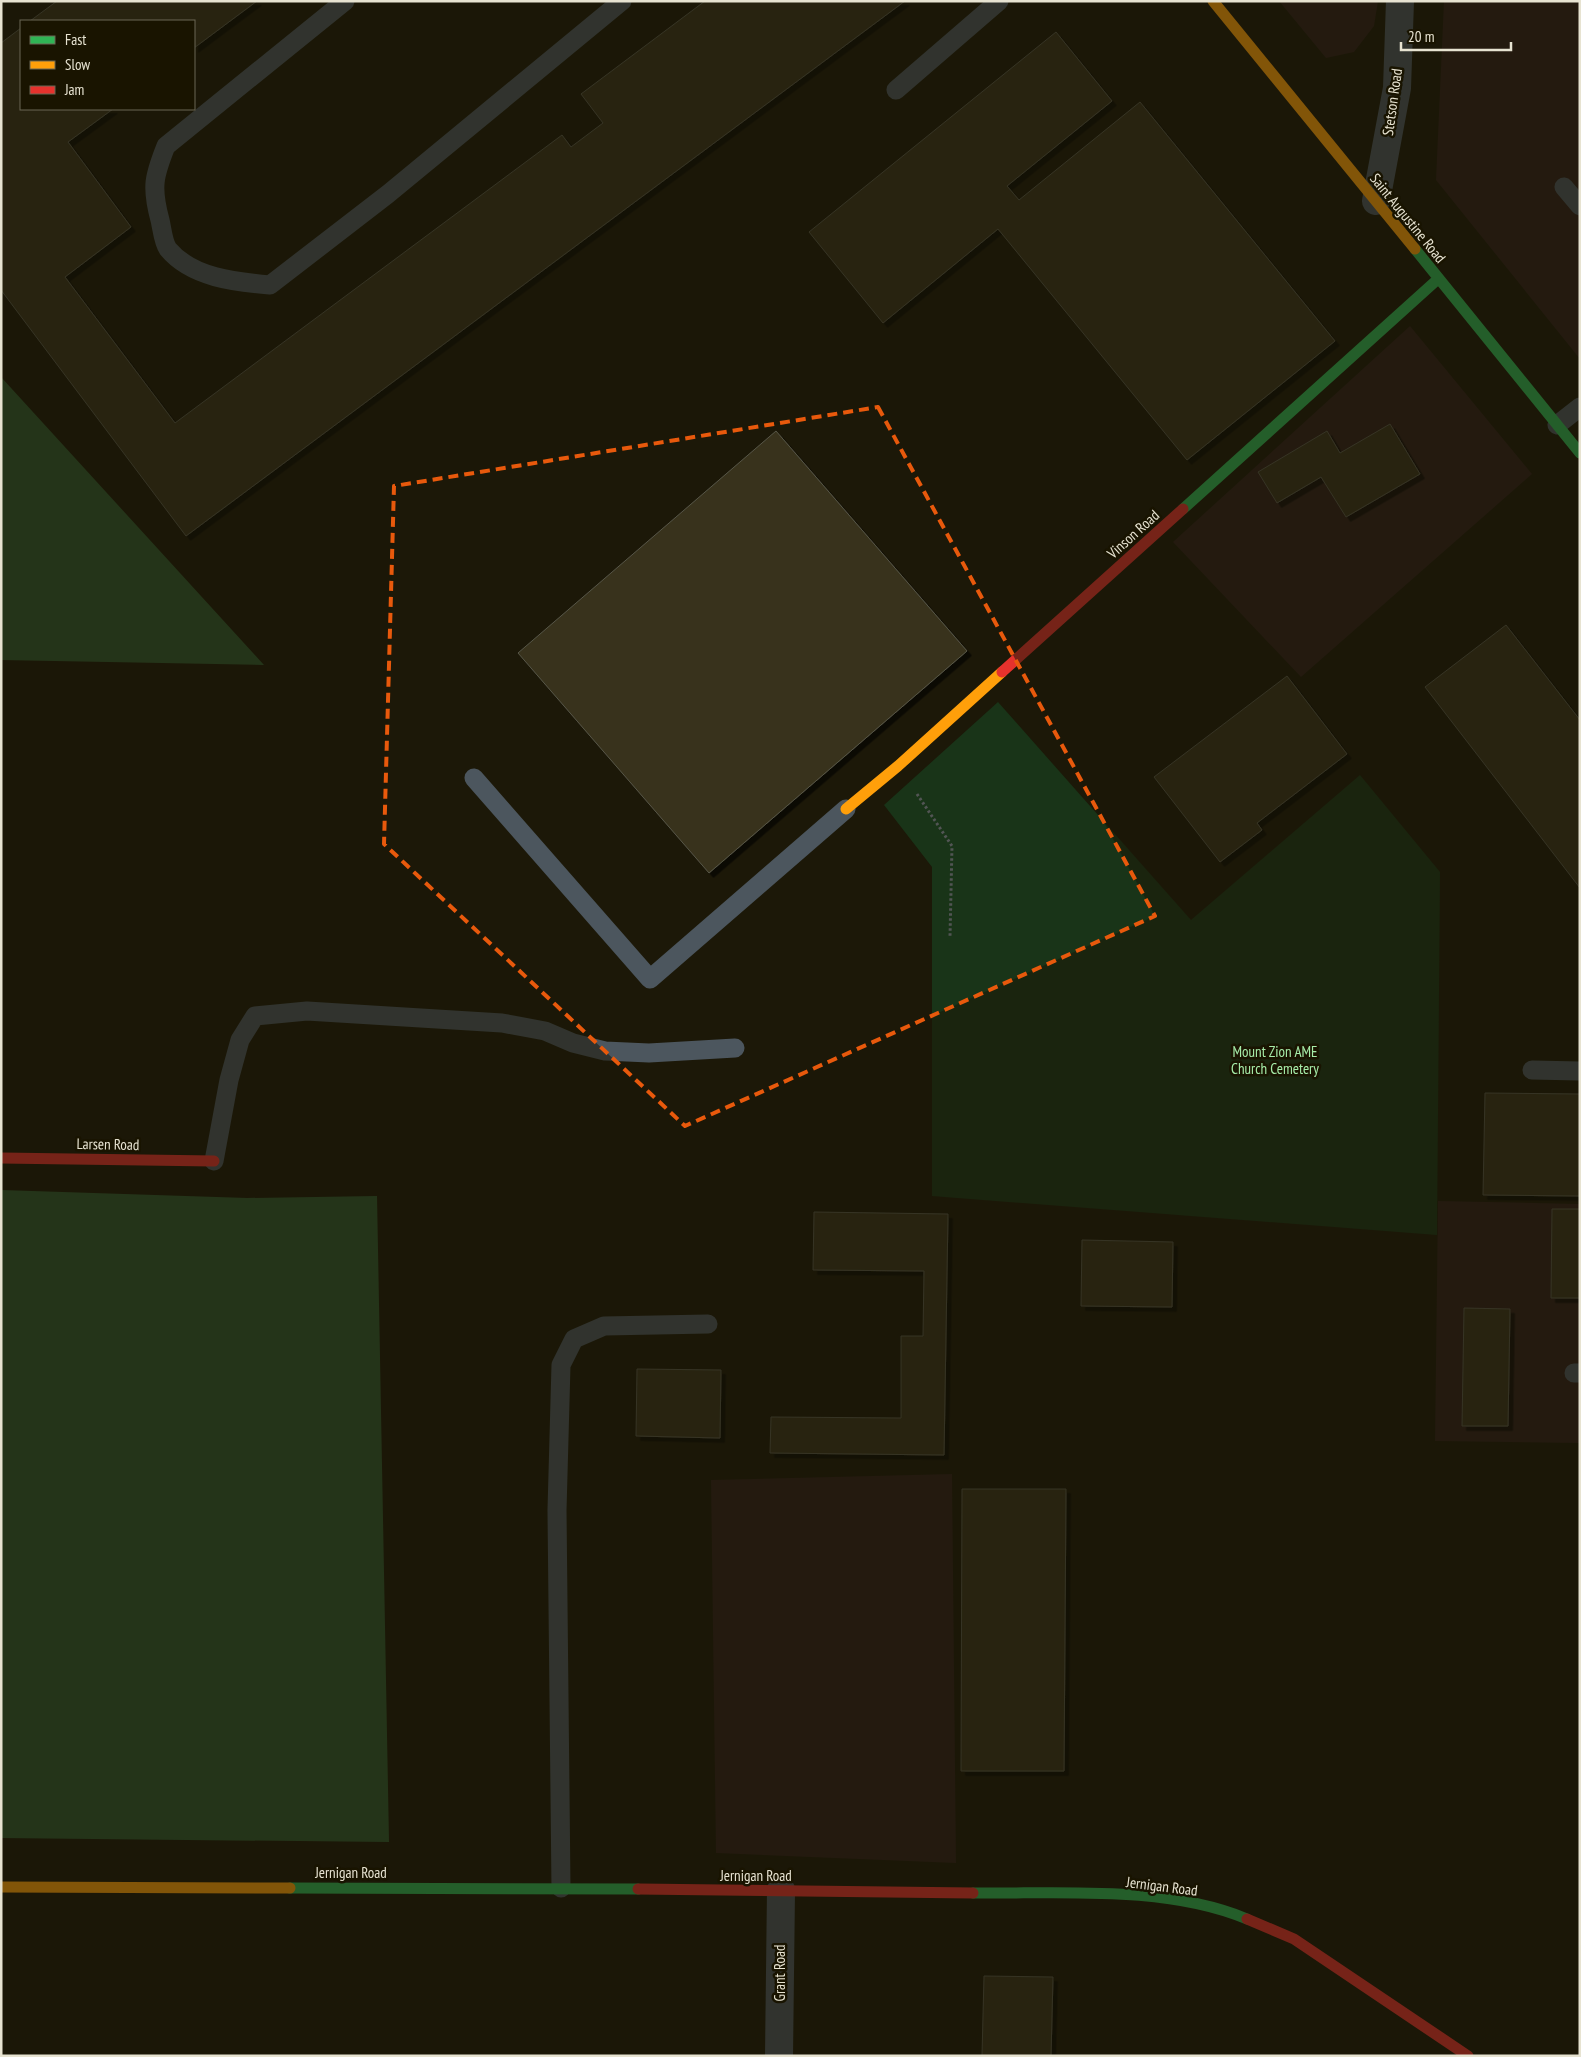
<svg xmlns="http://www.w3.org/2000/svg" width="1581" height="2057" font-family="'PT Sans Narrow',sans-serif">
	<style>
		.commercial { fill: #2f1e1a }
		.green { fill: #193418 }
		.forest { fill: #305830 }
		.building { fill: #37331d; stroke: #585648; filter: url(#shadow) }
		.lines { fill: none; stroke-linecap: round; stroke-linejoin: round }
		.path { stroke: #525554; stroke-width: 3; stroke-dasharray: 2.5 2.5; stroke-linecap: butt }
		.lane { stroke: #4c565e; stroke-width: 19 }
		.street { stroke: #4c565e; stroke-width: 28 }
		.fast { stroke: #30b455; stroke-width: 11 }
		.slow { stroke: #ff9f0a; stroke-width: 11 }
		.jam { stroke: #e5322d; stroke-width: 11 }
		.marked { fill: none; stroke: #e8590c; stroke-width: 4; stroke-dasharray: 10 6; stroke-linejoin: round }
		.labels { text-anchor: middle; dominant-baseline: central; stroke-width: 5; stroke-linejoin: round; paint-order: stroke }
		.street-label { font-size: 15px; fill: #e7e3d1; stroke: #191400 }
		.park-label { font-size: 15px; fill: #a6eca8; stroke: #191400 }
	</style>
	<defs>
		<filter id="shadow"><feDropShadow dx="4.5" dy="4.5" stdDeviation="0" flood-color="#0009"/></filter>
	</defs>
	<rect width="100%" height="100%" fill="#1c1808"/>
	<!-- commercial -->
	<path class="commercial" d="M 1279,1 L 1378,1 L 1374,26 L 1354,52 L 1326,58 Z
		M 1444,1 L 1580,1 L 1580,359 L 1436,180 Z
		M 1410,326 L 1532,474 L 1301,677 L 1173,542 Z
		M 1438,1201 L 1580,1204 L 1580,1443 L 1435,1441 Z
		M 952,1474 L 956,1863 L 716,1853 L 711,1480 Z"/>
	<!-- green -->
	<path class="green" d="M 998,702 L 1191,920 L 1360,775 L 1440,872 L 1437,1235 L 932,1196 L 932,867 L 884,805 Z"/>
	<!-- forest -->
	<path class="forest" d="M 1,377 L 264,665 L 1,660 Z
		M 1,1190 L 247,1198 L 377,1196 L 389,1842 L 1,1838 Z"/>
	<!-- building -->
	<path class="building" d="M 57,1 L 257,1 L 194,48 L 194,21 L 30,21 Z
		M 705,1 L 905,1 L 186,536 L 1,290 L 1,43 L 21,28 L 21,109 L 113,109 L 68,142 L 131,227 L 65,277 L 175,423 L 562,135 L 571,147 L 603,123 L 581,94 Z
		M 1056,32 L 1112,101 L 1007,186 L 1019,200 L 1140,102 L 1335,341 L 1187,460 L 998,229 L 883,323 L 809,232 Z
		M 1390,424 L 1420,474 L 1346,517 L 1321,477 L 1277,503 L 1258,472 L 1327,431 L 1340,453 Z
		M 776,431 L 967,651 L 709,873 L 518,653 Z
		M 1506,625 L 1580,720 L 1580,888 L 1425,687 Z
		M 1287,676 L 1347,754 L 1257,823 L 1262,830 L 1220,862 L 1154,777 Z
		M 1485,1093 L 1580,1094 L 1580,1196 L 1483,1195 Z
		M 1552,1209 L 1580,1209 L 1580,1298 L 1551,1298 Z
		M 814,1212 L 948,1214 L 944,1455 L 770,1453 L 771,1417 L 901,1418 L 901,1336 L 923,1336 L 924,1271 L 813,1270 Z
		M 1082,1240 L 1173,1242 L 1172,1307 L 1081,1306 Z
		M 1464,1308 L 1510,1309 L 1508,1426 L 1462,1426 Z
		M 637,1369 L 721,1370 L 720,1438 L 636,1436 Z
		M 962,1489 L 1066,1489 L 1064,1771 L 961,1771 Z
		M 984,1976 L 1053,1977 L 1051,2056 L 982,2056 Z"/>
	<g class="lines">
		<!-- path -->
		<path class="path" d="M 917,794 L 952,846 L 950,937"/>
		<!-- lane -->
		<path class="lane" d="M 345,1 L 166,146 C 154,176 151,187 160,220 C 162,228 163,242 168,249 C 192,278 236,282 270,285 L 388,194 L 622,1
			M 896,90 L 999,1
			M 1564,187 L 1580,206
			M 1557,425 L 1580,407
			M 474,778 L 650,979 L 846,809
			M 1532,1070 L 1580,1071
			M 214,1161 L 229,1080 L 240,1040 L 255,1016 L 307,1011 L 502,1023 L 545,1031 L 573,1043 L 605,1051 L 649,1053 L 735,1048
			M 1574,1373 L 1580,1373
			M 561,1888 L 557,1510 L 561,1365 L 574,1339 L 604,1326 L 708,1324"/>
		<!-- street -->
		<path class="street" d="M 1376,201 L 1397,88 L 1400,1
			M 779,2056 L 781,1890"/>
		<!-- fast -->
		<path class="fast" d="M 1415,249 L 1580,453
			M 1183,509 L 1438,279
			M 290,1888 L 638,1889
			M 973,1893 C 1061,1894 1166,1885 1247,1919"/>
		<!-- slow -->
		<path class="slow" d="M 1213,1 L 1415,249
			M 846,809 L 898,766 L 1002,672
			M 1,1887 L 290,1888"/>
		<!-- jam -->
		<path class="jam" d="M 1002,672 L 1183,509
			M 1,1158 L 214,1161
			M 638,1889 L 973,1893
			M 1247,1919 L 1294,1939 L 1468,2056"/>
	</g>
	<!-- marked area -->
	<path d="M0 0H1581V2057H0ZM 878,407 L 1155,916 L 685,1126 L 384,844 L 394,486 Z" fill="#1c1808" fill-opacity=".55" fill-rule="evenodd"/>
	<path class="marked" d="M 878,407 L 1155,916 L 685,1126 L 384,844 L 394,486 Z"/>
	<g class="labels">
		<!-- street labels -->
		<g class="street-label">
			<text transform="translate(1392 102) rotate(-82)">Stetson Road</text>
			<text transform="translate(1408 218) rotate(51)">Saint Augustine Road</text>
			<text transform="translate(1133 534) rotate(-42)">Vinson Road</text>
			<text transform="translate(108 1144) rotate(1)">Larsen Road</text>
			<text x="351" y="1872">Jernigan Road</text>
			<text x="756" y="1875">Jernigan Road</text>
			<text transform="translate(1162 1886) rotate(7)">Jernigan Road</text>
			<text transform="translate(779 1973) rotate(-90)">Grant Road</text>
		</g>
		<!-- park labels -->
		<g class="park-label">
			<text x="1275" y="1051">Mount Zion AME<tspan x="1275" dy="17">Church Cemetery</tspan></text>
		</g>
	</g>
	<!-- border -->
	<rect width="1581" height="2057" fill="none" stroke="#e7e3d1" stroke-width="5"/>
	<!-- legend -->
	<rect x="20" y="20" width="175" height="90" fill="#191400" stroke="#6b6754"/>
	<rect x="30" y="36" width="25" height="8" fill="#30b455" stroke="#6b6754"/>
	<text x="65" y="45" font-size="15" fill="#e7e3d1">Fast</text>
	<rect x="30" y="61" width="25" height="8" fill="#ff9f0a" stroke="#6b6754"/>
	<text x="65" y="70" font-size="15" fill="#e7e3d1">Slow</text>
	<rect x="30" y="86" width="25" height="8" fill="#e5322d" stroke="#6b6754"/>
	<text x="65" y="95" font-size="15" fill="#e7e3d1">Jam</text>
	<!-- scale -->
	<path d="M1401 42v8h110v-8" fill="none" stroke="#e7e3d1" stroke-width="2.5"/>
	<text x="1408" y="42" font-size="15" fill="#e7e3d1" stroke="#191400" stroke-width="4" paint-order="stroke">20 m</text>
</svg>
